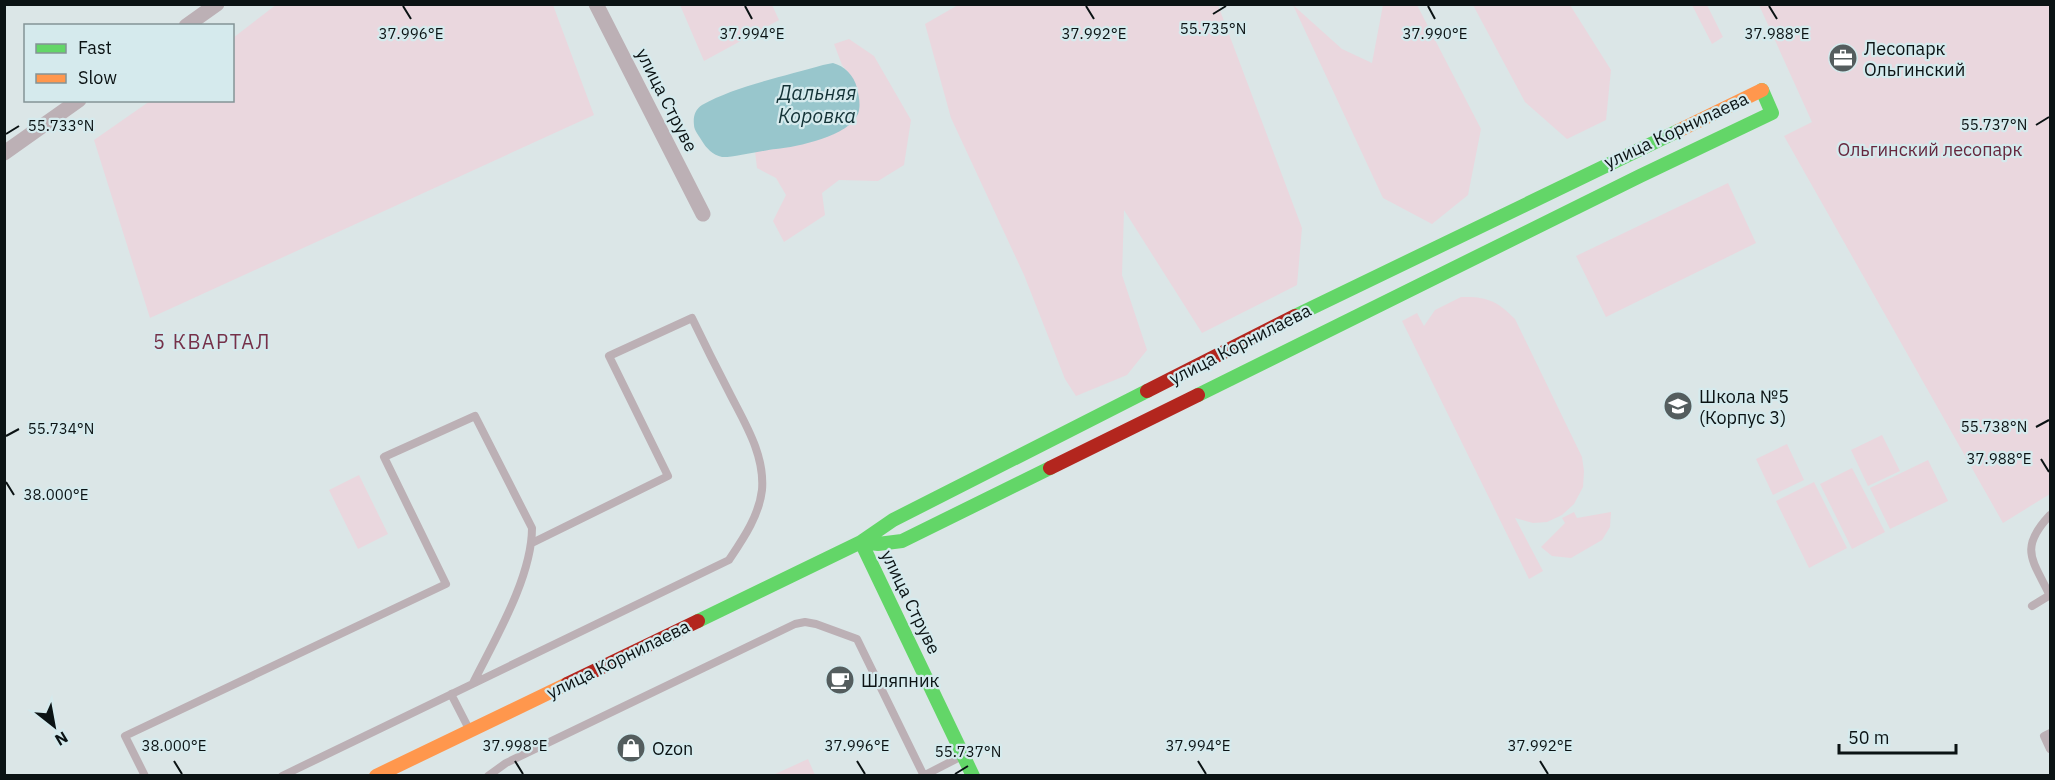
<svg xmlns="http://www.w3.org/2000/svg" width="2055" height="780" font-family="'IBM Plex Sans',sans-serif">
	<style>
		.green { fill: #ead7de }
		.water { fill: #98c6cc }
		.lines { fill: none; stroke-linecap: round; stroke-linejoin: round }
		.lane { stroke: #bcb0b5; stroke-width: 8 }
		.street { stroke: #bcb0b5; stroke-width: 15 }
		.fast { stroke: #63d668; stroke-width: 14 }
		.slow { stroke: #ff974d; stroke-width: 14 }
		.jam { stroke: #b3261e; stroke-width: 14 }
		.ticks { fill: none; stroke: #0b1314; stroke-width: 2 }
		.labels { text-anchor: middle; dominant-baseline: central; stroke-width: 4.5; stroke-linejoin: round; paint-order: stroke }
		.poi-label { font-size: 18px; fill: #0b1314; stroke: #d5eaed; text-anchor: start }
		.street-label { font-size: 18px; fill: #0b1314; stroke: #d5eaed }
		.park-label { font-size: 18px; fill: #66273e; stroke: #d5eaed }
		.water-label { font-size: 20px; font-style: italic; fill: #133236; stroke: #d5eaed }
		.neighbourhood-label { font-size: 20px; letter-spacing: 1.5px; fill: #763149; stroke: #d5eaed }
		.ticks-label { font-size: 15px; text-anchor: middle; fill: #0b1314; stroke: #d5eaed; stroke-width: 4.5; stroke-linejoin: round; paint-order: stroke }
	</style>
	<rect width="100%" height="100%" fill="#dbe6e7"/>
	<!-- green -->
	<path class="green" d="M 277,4 L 553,5 L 594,115 L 150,318 L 94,140 L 150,101 L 232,100 L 233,38 Z
		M 680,5 L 772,5 L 779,20 L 704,61 Z
		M 958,5 L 1218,5 L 1302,228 L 1297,285 L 1202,333 L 1124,210 L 1122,275 L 1147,350 L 1127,375 L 1076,396 L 1065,379 L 1024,275 L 951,118 L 925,24 Z
		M 1293,5 L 1342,49 L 1372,63 L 1383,5 L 1417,5 L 1481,129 L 1468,195 L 1432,224 L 1383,198 Z
		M 1473,5 L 1570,5 L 1611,70 L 1606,120 L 1567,139 L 1525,102 Z
		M 1692,5 L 1707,5 L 1723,37 L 1712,44 Z
		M 1759,5 L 2050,5 L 2050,494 L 2003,523 L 1784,136 L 1812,122 Z
		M 849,39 L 874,56 L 911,120 L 904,165 L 878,181 L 839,180 L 822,193 L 825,215 L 784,242 L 773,221 L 786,195 L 776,178 L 757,168 L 755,151 C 786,148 832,141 855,119 L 848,72 L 842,65 L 834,44 Z
		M 1728,183 L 1756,243 L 1606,317 L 1576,256 Z
		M 1461,297 C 1486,296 1498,301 1515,319 L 1582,457 L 1584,471 L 1583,487 L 1574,504 L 1562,515 L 1547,522 L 1533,523 L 1515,518 L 1543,571 L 1529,579 L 1402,321 L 1417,313 L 1424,326 L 1435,310 Z
		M 1882,435 L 1900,471 L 1868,486 L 1851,450 Z
		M 1787,444 L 1804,480 L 1773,495 L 1756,459 Z
		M 1928,460 L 1948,501 L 1890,529 L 1870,488 Z
		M 1852,468 L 1885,532 L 1852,549 L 1820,484 Z
		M 359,475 L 388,534 L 358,549 L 329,490 Z
		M 1814,482 L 1847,548 L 1809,568 L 1776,501 Z
		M 1574,512 L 1577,518 L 1611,512 L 1610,527 L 1602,540 L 1571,558 L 1552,556 L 1541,547 L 1565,523 L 1562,518 Z
		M 808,759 L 815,775 L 773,775 Z"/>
	<!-- water -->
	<path class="water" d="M 833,63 C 844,66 854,75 857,88 C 859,96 861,106 858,114 C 849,136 797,147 776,149 C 764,150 731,158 722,157 C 713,155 706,148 702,141 C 699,136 694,130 694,125 C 693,116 695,110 702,105 C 735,86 786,76 823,65 Z"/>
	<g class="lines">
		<!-- lane -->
		<path class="lane" d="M 2050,515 C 2018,549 2033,560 2050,596
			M 2032,606 L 2050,595
			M 451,694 L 469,729
			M 2050,733 L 2044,736 L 2050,749
			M 145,776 L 125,736 L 446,584 L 384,457 L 475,416 L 532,528 C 532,577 495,639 473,683
			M 282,776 L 729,560 C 743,539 759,516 762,490 C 765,454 744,422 729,392 C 716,367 704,343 692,318 L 609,356 L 668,476 L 532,543
			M 488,776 L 506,763 L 795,624 L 805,622 L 816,624 L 857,639 L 924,776
			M 923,776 L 962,756"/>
		<!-- street -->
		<path class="street" d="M 596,4 L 703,214
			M 186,26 L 217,4
			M 4,153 L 79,100"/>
		<!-- fast -->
		<path class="fast" d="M 1295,316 L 1678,131
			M 1198,395 L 1640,176 L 1772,113 L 1762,90
			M 1050,468 L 902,541 L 878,544 L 861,542 L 893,520 L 1147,391
			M 698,621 L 861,542 L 973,776"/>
		<!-- slow -->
		<path class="slow" d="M 1678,131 L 1762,90
			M 376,776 L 567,684"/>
		<!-- jam -->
		<path class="jam" d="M 1147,391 L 1295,316
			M 1050,468 L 1198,395
			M 567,684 L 698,621"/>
	</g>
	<!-- ticks -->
	<path class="ticks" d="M 403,6 L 411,19M 745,6 L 752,19M 1086,6 L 1094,19M 1428,6 L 1435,19M 1769,6 L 1777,19M 1213,14 L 1226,6M 2036,125 L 2049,117M 6,134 L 19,126M 2036,427 L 2049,420M 6,436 L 19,429M 2041,459 L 2049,472M 6,482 L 14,495M 174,761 L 182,774M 515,761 L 523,774M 857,761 L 865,774M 1198,761 L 1206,774M 1540,761 L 1548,774M 955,774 L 968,766"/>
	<!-- icons -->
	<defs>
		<g id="office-disc" transform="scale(1.5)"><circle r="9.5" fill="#545d5e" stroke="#d5eaed"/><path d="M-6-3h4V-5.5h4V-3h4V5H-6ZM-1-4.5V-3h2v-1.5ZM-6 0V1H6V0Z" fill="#fff"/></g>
		<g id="school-disc" transform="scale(1.5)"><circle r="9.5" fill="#545d5e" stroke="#d5eaed"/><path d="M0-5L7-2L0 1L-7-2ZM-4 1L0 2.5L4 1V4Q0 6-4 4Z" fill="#fff"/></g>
		<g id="cafe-disc" transform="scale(1.5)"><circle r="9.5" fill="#545d5e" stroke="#d5eaed"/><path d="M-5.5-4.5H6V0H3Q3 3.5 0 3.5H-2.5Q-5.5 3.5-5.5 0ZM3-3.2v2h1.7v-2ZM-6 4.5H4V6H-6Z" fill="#fff"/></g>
		<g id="shop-disc" transform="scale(1.5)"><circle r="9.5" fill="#545d5e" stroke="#d5eaed"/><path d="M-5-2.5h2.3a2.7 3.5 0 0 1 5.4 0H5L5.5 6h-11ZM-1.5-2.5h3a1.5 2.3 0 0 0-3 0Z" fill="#fff"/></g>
	</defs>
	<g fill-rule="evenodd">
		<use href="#office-disc" x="1843" y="58"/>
		<use href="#school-disc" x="1678" y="406"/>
		<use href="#cafe-disc" x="840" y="680"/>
		<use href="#shop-disc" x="631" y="748"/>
	</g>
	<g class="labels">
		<!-- poi labels -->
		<g class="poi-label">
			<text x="1864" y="48">Лесопарк<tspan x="1864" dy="21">Ольгинский</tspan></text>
			<text x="1699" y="396">Школа №5<tspan x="1699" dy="21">(Корпус 3)</tspan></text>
			<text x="861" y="680">Шляпник</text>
			<text x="652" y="748">Ozon</text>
		</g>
		<!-- street labels -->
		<g class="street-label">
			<text transform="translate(667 100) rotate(63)">улица Струве</text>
			<text transform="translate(1676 130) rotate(-25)">улица Корнилаева</text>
			<text transform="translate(1240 344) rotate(-27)">улица Корнилаева</text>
			<text transform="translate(911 602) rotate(64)">улица Струве</text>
			<text transform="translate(618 659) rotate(-26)">улица Корнилаева</text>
		</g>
		<!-- park labels -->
		<g class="park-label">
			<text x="1930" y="149">Ольгинский лесопарк</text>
		</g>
		<!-- water labels -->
		<g class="water-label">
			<text x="817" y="92">Дальняя<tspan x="817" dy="23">Коровка</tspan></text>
		</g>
		<!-- neighbourhood labels -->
		<g class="neighbourhood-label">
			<text x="212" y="341">5 КВАРТАЛ</text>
		</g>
	</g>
	<g class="ticks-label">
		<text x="1213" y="34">55.735°N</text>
		<text x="1094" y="39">37.992°E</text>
		<text x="1435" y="39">37.990°E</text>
		<text x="1777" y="39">37.988°E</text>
		<text x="411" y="39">37.996°E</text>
		<text x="752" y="39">37.994°E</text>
		<text x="1994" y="130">55.737°N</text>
		<text x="61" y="131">55.733°N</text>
		<text x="1994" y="432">55.738°N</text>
		<text x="61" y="434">55.734°N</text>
		<text x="1999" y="464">37.988°E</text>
		<text x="56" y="500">38.000°E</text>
		<text x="174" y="751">38.000°E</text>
		<text x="515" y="751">37.998°E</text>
		<text x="857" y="751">37.996°E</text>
		<text x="1198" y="751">37.994°E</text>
		<text x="1540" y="751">37.992°E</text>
		<text x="968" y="757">55.737°N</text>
	</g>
	<!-- border -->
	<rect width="2055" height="780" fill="none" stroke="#0b1314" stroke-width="12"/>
	<!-- legend -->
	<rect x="24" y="24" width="210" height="78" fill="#d5eaed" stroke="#849496" stroke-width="1.5"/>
	<rect x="36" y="44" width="30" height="9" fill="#63d668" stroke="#849496" stroke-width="1.5"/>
	<text x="78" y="54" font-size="18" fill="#0b1314">Fast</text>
	<rect x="36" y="74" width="30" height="9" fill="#ff974d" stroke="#849496" stroke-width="1.5"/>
	<text x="78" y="84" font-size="18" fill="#0b1314">Slow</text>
	<!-- north arrow -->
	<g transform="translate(54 726) rotate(149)" stroke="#d5eaed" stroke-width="4.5" paint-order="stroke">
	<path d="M0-4.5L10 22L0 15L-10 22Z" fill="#0b1314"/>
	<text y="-9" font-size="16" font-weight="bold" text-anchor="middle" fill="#0b1314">N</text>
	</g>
	<!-- scale -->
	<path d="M1839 744v9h117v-9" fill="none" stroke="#0b1314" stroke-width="3"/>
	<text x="1848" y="744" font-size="18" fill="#0b1314" stroke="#d5eaed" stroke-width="4.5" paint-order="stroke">50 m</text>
</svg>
